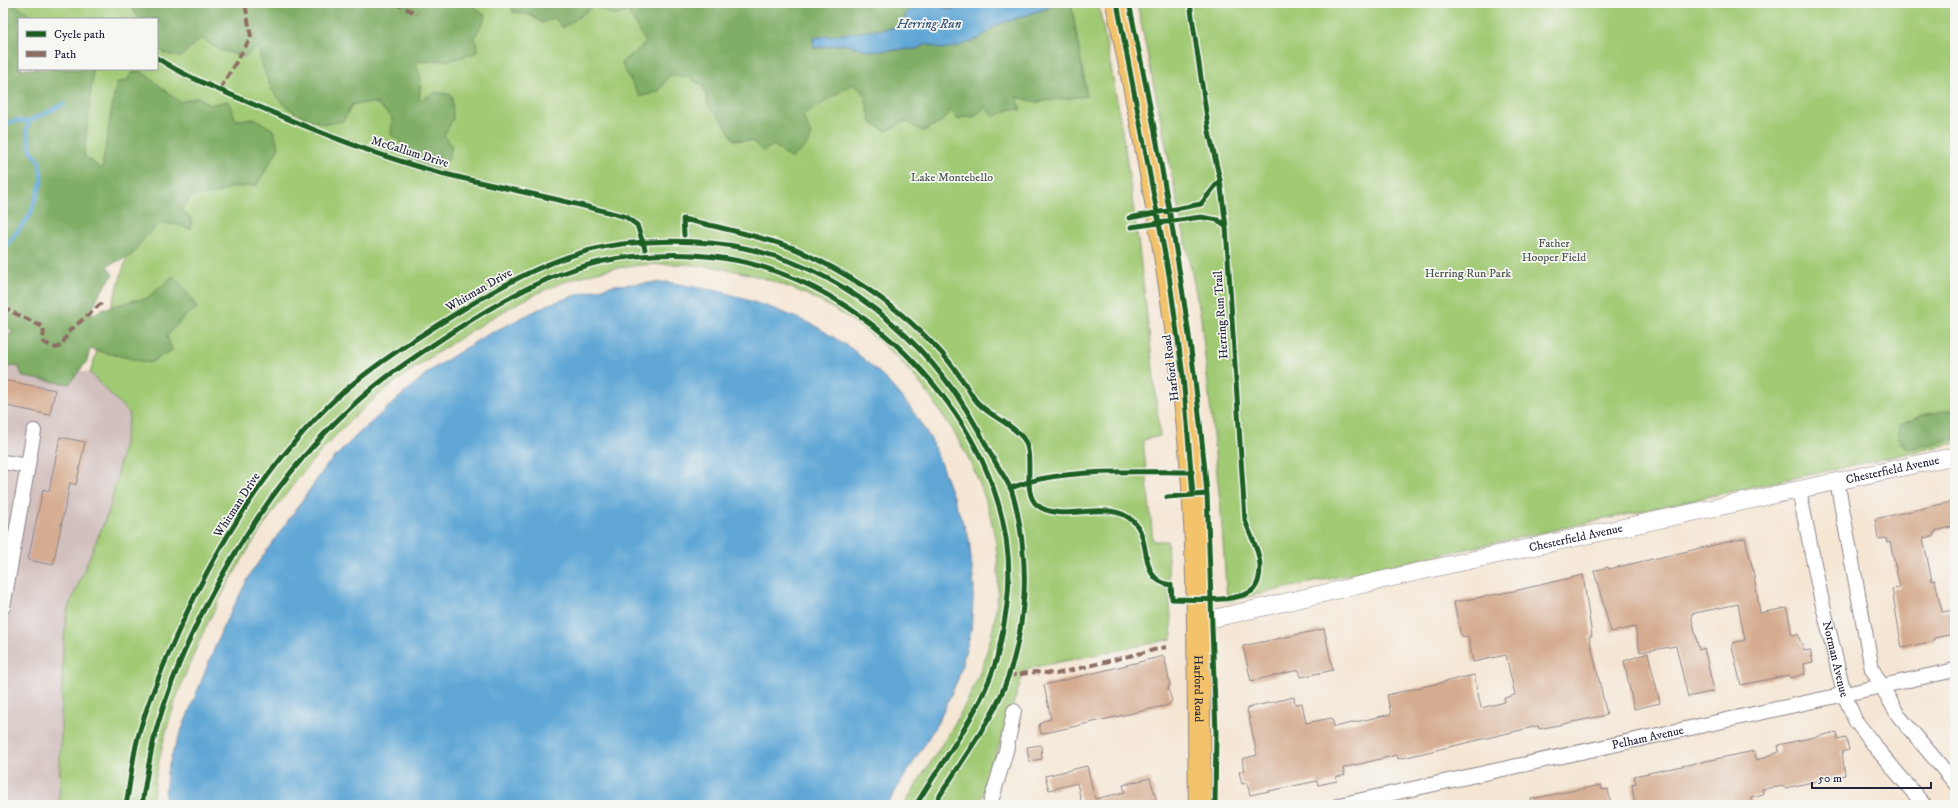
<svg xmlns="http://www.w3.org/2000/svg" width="1958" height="808" font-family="'IM FELL DW Pica',serif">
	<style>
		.industrial { fill: #d1c0bd }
		.green { fill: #a1ca75; stroke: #627658; fill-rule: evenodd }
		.forest { fill: #80ae66; stroke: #516850 }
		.water { fill: #60a7d6; stroke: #416488 }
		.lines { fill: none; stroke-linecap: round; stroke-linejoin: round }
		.stream { stroke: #60a7d6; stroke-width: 4.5 }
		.building { fill: #d5ac90 }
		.minor-casing { stroke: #8c8488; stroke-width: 16 }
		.tertiary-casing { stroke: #8c8488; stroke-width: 18 }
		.primary-casing { stroke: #8c8488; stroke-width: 24 }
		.minor { stroke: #fff; stroke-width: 14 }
		.tertiary { stroke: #fff; stroke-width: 17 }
		.primary { stroke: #f2c36a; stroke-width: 22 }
		.quiet { stroke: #8d6e63; stroke-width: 4; stroke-dasharray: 8 4; stroke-linecap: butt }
		.cycleway-casing { stroke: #f6f6f2; stroke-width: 8 }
		.cycleway { stroke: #1b5e20; stroke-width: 5 }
		.labels { text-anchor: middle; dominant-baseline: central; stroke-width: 3.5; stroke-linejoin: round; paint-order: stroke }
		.street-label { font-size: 12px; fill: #22223b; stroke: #f6f6f2 }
		.park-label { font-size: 12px; fill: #48544c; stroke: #f6f6f2 }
		.water-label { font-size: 13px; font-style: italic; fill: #3b5779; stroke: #f6f6f2 }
	</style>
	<rect width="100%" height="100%" fill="#f6f6f2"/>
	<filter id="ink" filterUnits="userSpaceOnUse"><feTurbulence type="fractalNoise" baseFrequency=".025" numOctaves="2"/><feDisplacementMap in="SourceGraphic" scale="8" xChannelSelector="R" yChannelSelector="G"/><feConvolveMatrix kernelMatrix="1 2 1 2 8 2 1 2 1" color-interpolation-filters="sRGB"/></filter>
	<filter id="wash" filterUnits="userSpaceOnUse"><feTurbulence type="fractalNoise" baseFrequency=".012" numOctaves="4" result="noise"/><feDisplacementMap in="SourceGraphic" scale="16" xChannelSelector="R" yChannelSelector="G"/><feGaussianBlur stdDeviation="0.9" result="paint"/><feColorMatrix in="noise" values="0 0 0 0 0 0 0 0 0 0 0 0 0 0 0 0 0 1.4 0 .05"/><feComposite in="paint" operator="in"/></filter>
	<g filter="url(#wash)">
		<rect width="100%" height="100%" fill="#f5e6d4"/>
		<!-- industrial -->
		<path class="industrial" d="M 3,352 L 90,373 L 130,414 L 110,508 L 67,611 L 63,647 L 59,805 L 3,805 Z"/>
		<!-- green -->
		<path class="green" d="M 3,3 L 1098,3 C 1129,146 1145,291 1160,436 L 1143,440 L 1153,541 L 1167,541 L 1172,639 L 1025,669 L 979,805 L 904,805 C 945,736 989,685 997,601 C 1004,536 981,471 944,417 C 931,398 918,379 901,362 C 831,288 724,253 624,267 C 563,275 511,305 460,338 C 423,362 386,386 354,417 C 271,496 199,618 167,728 C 160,753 155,779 152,805 L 59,805 L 63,647 L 67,611 L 110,508 L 130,414 L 90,373 L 141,213 L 27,278 ZM 19,19 L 157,19 L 157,69 L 19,69 Z
			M 1137,3 L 1955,3 L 1955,443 L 1227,601 L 1221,512 L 1201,318 Z"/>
		<!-- forest -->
		<path class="forest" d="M 3,3 L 11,3 L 38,19 L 19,19 L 19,69 L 90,69 L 93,72 L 84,156 L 102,169 L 116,83 L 127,80 L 132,73 L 141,71 L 180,102 L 199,97 L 209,105 L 228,101 L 236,120 L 256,119 L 273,130 L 279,148 L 256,186 L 233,187 L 214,194 L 193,196 L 181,210 L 192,219 L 191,229 L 175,224 L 159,224 L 141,242 L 132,255 L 107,266 L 113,275 L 97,298 L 90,316 L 101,310 L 134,300 L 146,299 L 173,276 L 185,289 L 197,308 L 183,318 L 167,336 L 172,350 L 149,363 L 90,349 L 87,361 L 69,384 L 23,377 L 18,366 L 3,367 L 3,337 L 13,333 L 3,322 Z
			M 129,3 L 469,3 L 486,16 L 475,37 L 478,52 L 451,60 L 416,62 L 421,78 L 419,101 L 436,92 L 452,95 L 453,119 L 444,135 L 452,146 L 448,160 L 429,174 L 412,161 L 408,148 L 391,135 L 392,117 L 376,103 L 353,104 L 343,121 C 324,125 323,125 305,117 C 269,101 268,81 257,47 L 245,57 L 220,50 L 201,38 L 180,57 L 164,53 L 157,46 L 157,19 L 139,19 Z
			M 511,3 L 923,3 L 908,11 L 900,27 L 813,39 L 815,48 L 845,44 L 871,51 L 916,49 L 926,44 L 943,49 L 978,39 L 997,25 L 1050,7 L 1053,3 L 1071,3 L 1087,96 L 1037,102 L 1017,97 L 1021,110 L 1011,109 L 994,117 L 985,107 L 974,117 L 965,116 L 958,120 L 952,111 L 941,122 L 923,131 L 905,121 L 887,131 L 871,123 L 864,92 L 852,84 L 803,116 L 811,134 L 807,145 L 791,159 L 774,145 L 763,151 L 752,141 L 734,140 L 723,122 L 709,106 L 703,86 L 688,77 L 669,75 L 659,91 L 640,97 L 621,63 L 646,43 L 628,11 L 615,16 L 594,6 L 563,28 L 555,18 L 542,23 L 530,15 L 513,12 Z
			M 940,3 L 975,3 L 964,3 L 951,10 L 943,7 Z
			M 1955,409 L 1955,439 L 1908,449 L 1898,439 L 1900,425 L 1922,415 Z"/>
		<!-- water -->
		<path class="water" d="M 923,3 L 940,3 L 943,7 L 951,10 L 964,3 L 1053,3 L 1050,7 L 997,25 L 978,39 L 956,47 L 943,49 L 926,44 L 916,49 L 871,51 L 845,44 L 814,48 L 813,38 L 900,27 L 908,11 Z
			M 667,282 L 723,292 L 775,309 L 814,325 L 852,349 L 883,376 L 910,407 L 932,441 L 969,539 L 974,588 L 971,631 L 958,679 L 940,719 L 887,805 L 164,805 L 167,772 L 172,754 L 223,627 L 251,573 L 327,465 L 357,435 L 428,372 L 483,337 L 549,304 L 580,294 L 614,285 Z"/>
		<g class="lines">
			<!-- stream -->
			<path class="stream" d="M 3,125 L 14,121 L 29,121 L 64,104
				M 3,247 L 7,245 L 30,215 L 42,181 L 39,161 L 31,150 L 27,131 L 29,121"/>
		</g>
		<g id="blocks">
			<!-- building -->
			<path class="building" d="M 3,380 L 55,390 L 50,415 L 3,405 Z
				M 60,437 L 85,442 L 76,485 L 70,483 L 53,565 L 28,560 L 43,489 L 49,491 Z
				M 1955,501 L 1955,526 L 1935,531 L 1936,532 L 1933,533 L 1934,536 L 1923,538 L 1932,581 L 1935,580 L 1942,612 L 1955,610 L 1955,634 L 1934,638 L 1934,641 L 1902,648 L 1892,589 L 1900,588 L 1890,542 L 1887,543 L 1886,538 L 1878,539 L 1875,519 Z
				M 1745,538 L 1753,570 L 1760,613 L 1787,608 L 1792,635 L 1798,634 L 1801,644 L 1803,644 L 1804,651 L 1810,650 L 1813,662 L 1804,664 L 1805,674 L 1790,678 L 1789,675 L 1741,685 L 1732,647 L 1733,643 L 1745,640 L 1738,604 L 1691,614 L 1699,650 L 1704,648 L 1714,691 L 1688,697 L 1676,646 L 1640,652 L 1635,627 L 1611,632 L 1594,571 L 1608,567 L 1609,569 Z
				M 1583,575 L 1592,636 L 1589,636 L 1607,715 L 1539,729 L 1538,726 L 1398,759 L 1397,755 L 1343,768 L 1345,775 L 1336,777 L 1337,781 L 1318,785 L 1317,781 L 1250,795 L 1247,783 L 1242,784 L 1239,772 L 1244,771 L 1242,759 L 1257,755 L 1247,708 L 1294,697 L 1295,704 L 1302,703 L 1306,723 L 1332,718 L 1334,727 L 1391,714 L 1387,695 L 1474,675 L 1481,708 L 1505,702 L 1504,698 L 1515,695 L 1506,655 L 1473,662 L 1468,636 L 1463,637 L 1460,633 L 1454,602 L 1514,591 Z
				M 1324,629 L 1333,670 L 1301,677 L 1299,670 L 1251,681 L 1243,646 Z
				M 1648,653 L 1660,703 L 1634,709 L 1624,661 Z
				M 1164,656 L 1170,684 L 1168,688 L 1172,701 L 1168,705 L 1041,734 L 1039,725 L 1043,721 L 1051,719 L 1044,685 Z
				M 1837,732 L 1838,740 L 1846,738 L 1849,750 L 1842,752 L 1845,775 L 1785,788 L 1785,786 L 1762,789 L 1763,794 L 1751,797 L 1753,805 L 1635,805 L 1632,784 L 1636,783 L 1634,776 L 1754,751 L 1757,760 L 1779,752 L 1778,745 Z
				M 1041,745 L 1042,759 L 1029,761 L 1027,747 Z
				M 1087,766 L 1095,799 L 1125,792 L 1123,785 L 1150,778 L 1158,805 L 1082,805 L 1077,783 L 1049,790 L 1045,776 Z
				M 1601,785 L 1602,790 L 1608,789 L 1611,805 L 1532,805 L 1531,799 Z"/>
		</g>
	</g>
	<g filter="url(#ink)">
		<use href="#blocks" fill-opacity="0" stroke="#8c8488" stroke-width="1"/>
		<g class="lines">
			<!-- minor casing -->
			<g class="minor-casing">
				<g id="minor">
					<path d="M 3,462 L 28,466"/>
					<path d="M 1837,481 L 1872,669 L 1898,715 L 1955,783"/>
					<path id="s1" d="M 1799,490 L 1820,593 L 1844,694 L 1855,720 L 1877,749 L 1924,805"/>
					<path d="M 3,607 L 34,431"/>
					<path d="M 990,805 L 1006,751 L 1014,711"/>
					<path id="s2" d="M 1339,805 L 1955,670"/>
				</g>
			</g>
			<!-- tertiary casing -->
			<g class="tertiary-casing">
				<g id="tertiary">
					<path id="s3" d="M 1198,622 L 1430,569 L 1955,456"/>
				</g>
			</g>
			<!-- primary casing -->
			<g class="primary-casing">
				<g id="primary">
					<path id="s4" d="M 1117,3 C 1150,158 1179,314 1192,472 C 1200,583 1198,694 1200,805"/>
				</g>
			</g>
			<!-- minor -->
			<use href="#minor" class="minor"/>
			<!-- tertiary -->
			<use href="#tertiary" class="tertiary"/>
			<!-- primary -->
			<use href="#primary" class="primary"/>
			<!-- quiet -->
			<path class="quiet" d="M 395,3 L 417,14
				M 220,89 L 251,37 L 245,3
				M 3,306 C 16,316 31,319 44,328 L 43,342 L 56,348 L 62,345 L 68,332 L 103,302
				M 1008,676 L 1035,672 L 1056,674 L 1166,647"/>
			<!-- cycleway casing -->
			<g class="cycleway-casing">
				<path id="cycleway" d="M 1117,3 L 1169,275 L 1183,376 L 1193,495
					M 1129,3 C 1163,165 1193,329 1207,494
					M 157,58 C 187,78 223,91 255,105 C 311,129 367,152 426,169 C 492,187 560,198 626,217 L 637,225 L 645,249
					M 1129,218 L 1201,204 L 1220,180
					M 1131,227 L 1201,217 L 1218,220 L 1226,227
					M 684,235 L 683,219 C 719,227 755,235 790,247 C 800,250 809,256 818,260 C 862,282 902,311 936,347 C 946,357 955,369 963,381 C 968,388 972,397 978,403 C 991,417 1011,423 1023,438 C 1036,454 1021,492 1037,505 C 1062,525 1107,497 1133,521 C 1153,539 1137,581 1171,585 L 1172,599 C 1191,599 1238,603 1253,590 C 1259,584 1260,575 1260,567 C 1260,551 1250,535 1245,520 L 1226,227 L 1220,180 L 1209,132 L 1190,3
					M 1010,488 C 1020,485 1030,481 1040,479 C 1087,469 1144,472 1192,472
					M 1167,497 L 1207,494 L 1216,733 L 1215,805
					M 126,805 C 130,784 132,762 137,741 C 145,709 158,678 171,648 C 211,554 266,462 343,392 C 378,362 418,337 457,313 C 507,282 563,251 622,244 C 662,240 705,240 744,248 C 853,271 941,352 988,449 C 995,464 1006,477 1012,492 C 1022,524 1027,573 1023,606 C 1020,640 1011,676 995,708 C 977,741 954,772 934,805
					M 142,805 C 146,779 150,752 157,727 C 190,615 263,490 348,410 C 381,378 419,354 457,329 C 513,293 571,261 639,256 C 686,252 736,256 780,273 C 907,319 1025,463 1007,604 C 1004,625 1001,647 994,667 C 977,717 943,760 916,805"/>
			</g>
			<!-- cycleway -->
			<use href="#cycleway" class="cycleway"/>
		</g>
	</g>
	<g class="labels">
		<!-- street labels -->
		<g class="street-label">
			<text transform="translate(410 152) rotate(17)">McCallum Drive</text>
			<text transform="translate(479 290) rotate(-30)">Whitman Drive</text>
			<text transform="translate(1221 315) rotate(-94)">Herring Run Trail</text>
			<text transform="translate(1171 368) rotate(-97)">Harford Road</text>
			<text stroke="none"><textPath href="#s3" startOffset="711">Chesterfield Avenue</textPath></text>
			<text transform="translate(237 505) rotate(-57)">Whitman Drive</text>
			<text stroke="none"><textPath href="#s3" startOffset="387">Chesterfield Avenue</textPath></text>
			<text stroke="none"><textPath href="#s1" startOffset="173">Norman Avenue</textPath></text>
			<text stroke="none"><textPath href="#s4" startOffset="692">Harford Road</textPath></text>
			<text stroke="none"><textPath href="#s2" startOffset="316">Pelham Avenue</textPath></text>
		</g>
		<!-- park labels -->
		<g class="park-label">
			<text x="952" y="177">Lake Montebello</text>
			<text x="1554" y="243">Father<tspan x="1554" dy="14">Hooper Field</tspan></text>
			<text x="1468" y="273">Herring Run Park</text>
		</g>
		<!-- water labels -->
		<g class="water-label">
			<text x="929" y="24">Herring Run</text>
		</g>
	</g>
	<!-- margin -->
	<rect width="1958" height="808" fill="none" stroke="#f6f6f2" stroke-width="16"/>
	<!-- legend -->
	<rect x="18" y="18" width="140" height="52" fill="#f6f6f2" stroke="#a1a1a9"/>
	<rect x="26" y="31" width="20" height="6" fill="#1b5e20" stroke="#a1a1a9"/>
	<text x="54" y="38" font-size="12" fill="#22223b">Cycle path</text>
	<rect x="26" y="51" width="20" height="6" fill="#8d6e63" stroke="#a1a1a9"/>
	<text x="54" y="58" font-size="12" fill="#22223b">Path</text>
	<!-- scale -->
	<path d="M1812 782v6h119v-6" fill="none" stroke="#22223b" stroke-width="2"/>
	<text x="1818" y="782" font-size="12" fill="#22223b" stroke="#f6f6f2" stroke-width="3" paint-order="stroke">50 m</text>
</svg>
